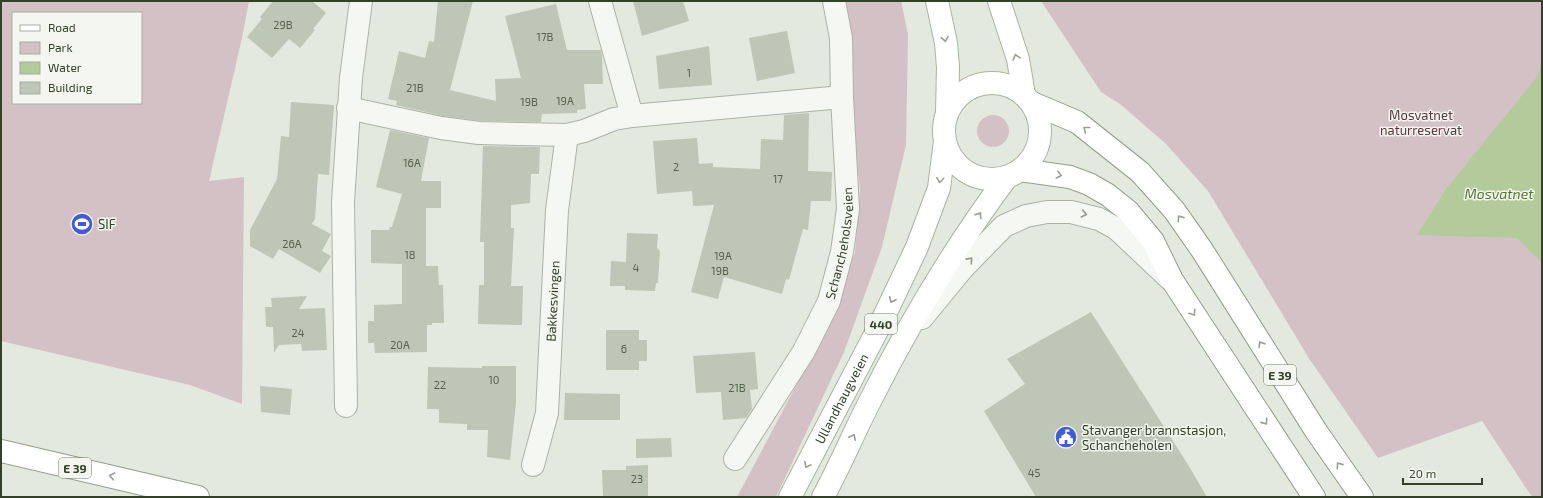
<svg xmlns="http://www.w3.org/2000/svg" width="1543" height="498" font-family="'Exo 2',sans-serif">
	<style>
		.green { fill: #d3c1c6; fill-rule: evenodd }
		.water { fill: #b3ca9a }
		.building { fill: #bdc6b7 }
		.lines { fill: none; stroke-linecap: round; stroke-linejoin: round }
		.minor-casing { stroke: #abb3a5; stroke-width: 24 }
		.major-casing { stroke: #a8b59f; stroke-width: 24 }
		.highway-casing { stroke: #92a087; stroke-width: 24 }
		.minor { stroke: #f5f7f3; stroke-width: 22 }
		.major { stroke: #fff; stroke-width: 22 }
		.highway { stroke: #fff; stroke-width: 22 }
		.oneway { stroke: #98a094 }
		.oneway2 { stroke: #949c8e }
		.labels { text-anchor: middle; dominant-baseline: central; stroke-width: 3; stroke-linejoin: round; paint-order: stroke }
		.number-label { font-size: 11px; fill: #55624c }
		.shield { fill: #f3f7f0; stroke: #6c7864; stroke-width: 1 }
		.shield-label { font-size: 12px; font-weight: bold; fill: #324128 }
		.park-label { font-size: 13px; fill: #5d353e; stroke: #f3f7f0 }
		.poi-label { font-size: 13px; fill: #324128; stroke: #f3f7f0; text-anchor: start }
		.street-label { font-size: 13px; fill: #324128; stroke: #f3f7f0 }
		.water-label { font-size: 14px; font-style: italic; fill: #527532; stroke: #f3f7f0 }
	</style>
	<rect width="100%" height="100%" fill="#e4e9e0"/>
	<!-- green -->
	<path class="green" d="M 1,1 L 249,1 L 242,38 L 209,181 L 244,177 L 242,404 L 190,385 L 1,341 ZM 13,13 L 141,13 L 141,103 L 13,103 Z
		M 844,1 L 901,1 L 908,34 L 906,145 L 882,247 L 844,352 L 776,497 L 737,497 L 806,367 L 855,253 L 860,190 L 852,113 Z
		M 1041,1 L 1542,1 L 1542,497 L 1532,497 L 1482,421 L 1378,458 L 1310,360 L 1208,191 L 1166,144 L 1120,104 L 1101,92 Z
		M977 131a16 16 0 1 1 32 0a16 16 0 1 1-32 0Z"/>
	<!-- water -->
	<path class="water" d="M 1542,61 L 1542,263 L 1517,238 L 1417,235 L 1446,189 L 1537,77 Z"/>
	<!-- building -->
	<path class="building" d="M 273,1 L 312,1 L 326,13 L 313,29 L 315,30 L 300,48 L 289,39 L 272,58 L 247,37 L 262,19 L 260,17 Z
		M 438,1 L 473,1 L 450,90 L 496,101 L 495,79 L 521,78 L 505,16 L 556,4 L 567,50 L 601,50 L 602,57 L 603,84 L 584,84 L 586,109 L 577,110 L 577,113 L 542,114 L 541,122 L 480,121 L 443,116 L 396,105 L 397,101 L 388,99 L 399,51 L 425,58 L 429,41 L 434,42 Z
		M 633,1 L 683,1 L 689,21 L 642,36 Z
		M 787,31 L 795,73 L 757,81 L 749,38 Z
		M 709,46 L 712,85 L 659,89 L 656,56 Z
		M 291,102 L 334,105 L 329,175 L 318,174 L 315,219 L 312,224 L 331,234 L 322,251 L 331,256 L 320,273 L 279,249 L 273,259 L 250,246 L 250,230 L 277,179 L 281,136 L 289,137 Z
		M 809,113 L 808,171 L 832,172 L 831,201 L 811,201 L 808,230 L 803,229 L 789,280 L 786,279 L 782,294 L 724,277 L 718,299 L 691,292 L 714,205 L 693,206 L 692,191 L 657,194 L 653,141 L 697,138 L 699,164 L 713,163 L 713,167 L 760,169 L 761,139 L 783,140 L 784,115 Z
		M 390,130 L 429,138 L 421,181 L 441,181 L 441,208 L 426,208 L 426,266 L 438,266 L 439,285 L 443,285 L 444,323 L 432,323 L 432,325 L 427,325 L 427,352 L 375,353 L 374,343 L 368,343 L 368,321 L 374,321 L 374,305 L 402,304 L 402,264 L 371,263 L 371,230 L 389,230 L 390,227 L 392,227 L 402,194 L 376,187 Z
		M 483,146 L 540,147 L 539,174 L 531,174 L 530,203 L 511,205 L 511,228 L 514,228 L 511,286 L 523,286 L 522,325 L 478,324 L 479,285 L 484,285 L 484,242 L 480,242 Z
		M 627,233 L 658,234 L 657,248 L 660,251 L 658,283 L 656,283 L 655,291 L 625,290 L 625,286 L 610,286 L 611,261 L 626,262 Z
		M 307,296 L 299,309 L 325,308 L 327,350 L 302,351 L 301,344 L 279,345 L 274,353 L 273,327 L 266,327 L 265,307 L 272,307 L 271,298 Z
		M 1091,312 L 1187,463 L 1207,497 L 1036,497 L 984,411 L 1025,384 L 1007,359 Z
		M 606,330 L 639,330 L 639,340 L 647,340 L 647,361 L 639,361 L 639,370 L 606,370 Z
		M 755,352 L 758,389 L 750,390 L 752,409 L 746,418 L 723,420 L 721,392 L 696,393 L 693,356 Z
		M 482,366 L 516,366 L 516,402 L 510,460 L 487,457 L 488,430 L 467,430 L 467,424 L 439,423 L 439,409 L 427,409 L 428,367 L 482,368 Z
		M 260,386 L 292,389 L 290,415 L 261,412 Z
		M 565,393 L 620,394 L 620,420 L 564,420 Z
		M 671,438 L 672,457 L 636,458 L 636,439 Z
		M 648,465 L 648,497 L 603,497 L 602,470 L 626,470 L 626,466 Z"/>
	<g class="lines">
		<!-- minor casing -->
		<g class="minor-casing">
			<g id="minor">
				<path d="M 600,1 L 632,116"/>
				<path d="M 348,108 L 441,128 L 479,133 L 567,135 L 584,131 L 614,119 L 632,116 L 842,97"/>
				<path d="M 922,318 L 963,268 L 1004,226 L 1026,216 L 1047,212 L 1071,212 L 1099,219 L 1117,229 L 1170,279"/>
				<path d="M 346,406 L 343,202 L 351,78 L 361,1"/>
				<path id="s1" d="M 735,459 L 804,351 L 829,301 L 842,252 L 848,209 L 842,97 L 841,38 L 834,1"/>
				<path id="s2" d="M 533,465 L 547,413 L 557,210 L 567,135"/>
			</g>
		</g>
		<!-- major casing -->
		<g class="major-casing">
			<g id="major">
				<path d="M 937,1 L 946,43 L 948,67 L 947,113"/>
				<path d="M 999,1 L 1018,59 L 1024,95"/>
				<circle cx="992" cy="131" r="48"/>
				<path id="s3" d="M 790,497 L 880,325 L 917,247 L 939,188 L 945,141"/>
				<path d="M 823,497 C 839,468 852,437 867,407 C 907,327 954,248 1007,177"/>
			</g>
		</g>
		<!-- highway casing -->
		<g class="highway-casing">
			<path id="highway" d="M 1032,103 L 1077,122 L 1140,172 L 1174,210 L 1202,250 L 1316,431 L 1362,497
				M 1020,170 L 1070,177 L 1089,184 L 1108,195 L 1128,211 L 1153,241 L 1172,280 L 1314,497
				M 1,451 L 198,497"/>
		</g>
		<!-- minor -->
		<use href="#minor" class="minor"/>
		<!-- major -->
		<use href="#major" class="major"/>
		<!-- highway -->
		<use href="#highway" class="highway"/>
	</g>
	<!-- one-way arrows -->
	<defs><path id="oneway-chevron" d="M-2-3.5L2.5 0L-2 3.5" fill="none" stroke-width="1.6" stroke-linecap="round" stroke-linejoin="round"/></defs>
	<g class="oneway">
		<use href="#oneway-chevron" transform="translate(945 39) rotate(80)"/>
		<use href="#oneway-chevron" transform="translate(1016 57) rotate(-106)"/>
		<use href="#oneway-chevron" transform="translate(1086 129) rotate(-142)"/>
		<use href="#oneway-chevron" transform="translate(1059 175) rotate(11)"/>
		<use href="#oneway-chevron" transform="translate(940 180) rotate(97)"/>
		<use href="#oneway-chevron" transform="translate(979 215) rotate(-58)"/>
		<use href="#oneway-chevron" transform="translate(1180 218) rotate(-125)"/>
		<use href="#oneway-chevron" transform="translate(892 300) rotate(115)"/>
		<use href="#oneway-chevron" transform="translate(1193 313) rotate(57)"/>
		<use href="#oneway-chevron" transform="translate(1261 344) rotate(-122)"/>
		<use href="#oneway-chevron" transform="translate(1265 422) rotate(55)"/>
		<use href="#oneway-chevron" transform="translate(853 437) rotate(-65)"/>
		<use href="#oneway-chevron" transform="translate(807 465) rotate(118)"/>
		<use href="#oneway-chevron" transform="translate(1339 465) rotate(-125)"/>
		<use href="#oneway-chevron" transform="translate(112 476) rotate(-167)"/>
	</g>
	<g class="oneway2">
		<use href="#oneway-chevron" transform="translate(1084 214) rotate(13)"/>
		<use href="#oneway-chevron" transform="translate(970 260) rotate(-48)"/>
	</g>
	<!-- icons -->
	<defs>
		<g id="stadium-disc" transform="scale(1.15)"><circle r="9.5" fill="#435cd0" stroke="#f3f7f0"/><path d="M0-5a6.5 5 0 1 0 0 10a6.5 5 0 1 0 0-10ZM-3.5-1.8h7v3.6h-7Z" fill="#fff"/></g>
		<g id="civic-disc" transform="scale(1.15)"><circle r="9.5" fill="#435cd0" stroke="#f3f7f0"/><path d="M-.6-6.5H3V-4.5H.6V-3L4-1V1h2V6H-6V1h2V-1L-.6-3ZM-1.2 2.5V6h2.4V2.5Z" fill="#fff"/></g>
	</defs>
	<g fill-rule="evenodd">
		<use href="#stadium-disc" x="82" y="224"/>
		<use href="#civic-disc" x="1066" y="437"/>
	</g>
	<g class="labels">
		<!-- number labels -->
		<g class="number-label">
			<text x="283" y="24">29B</text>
			<text x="545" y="36">17B</text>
			<text x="689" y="72">1</text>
			<text x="415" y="87">21B</text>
			<text x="565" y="100">19A</text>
			<text x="529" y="101">19B</text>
			<text x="412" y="162">16A</text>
			<text x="676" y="166">2</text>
			<text x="778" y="178">17</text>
			<text x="292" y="243">26A</text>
			<text x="410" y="254">18</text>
			<text x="723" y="255">19A</text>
			<text x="636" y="267">4</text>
			<text x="720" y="270">19B</text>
			<text x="298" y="332">24</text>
			<text x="400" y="344">20A</text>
			<text x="624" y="348">6</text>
			<text x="494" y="379">10</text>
			<text x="440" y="384">22</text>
			<text x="737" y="387">21B</text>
			<text x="1034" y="472">45</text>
			<text x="637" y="478">23</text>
		</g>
		<!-- shield labels -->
		<g class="shield">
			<rect x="865" y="314" width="32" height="20" rx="3"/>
			<rect x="1264" y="365" width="32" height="20" rx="3"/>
			<rect x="59" y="458" width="32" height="20" rx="3"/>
		</g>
		<g class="shield-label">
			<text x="881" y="324">440</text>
			<text x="1280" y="375">E 39</text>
			<text x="75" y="468">E 39</text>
		</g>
		<!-- park labels -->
		<g class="park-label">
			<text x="1421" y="115">Mosvatnet<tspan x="1421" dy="15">naturreservat</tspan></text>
		</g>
		<!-- poi labels -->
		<g class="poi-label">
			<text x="98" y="224">SIF</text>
			<text x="1082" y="430">Stavanger brannstasjon,<tspan x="1082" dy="15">Schancheholen</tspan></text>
		</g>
		<!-- street labels -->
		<g class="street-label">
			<text stroke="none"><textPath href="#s1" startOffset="243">Schancheholsveien</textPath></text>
			<text stroke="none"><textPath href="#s2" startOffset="166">Bakkesvingen</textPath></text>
			<text stroke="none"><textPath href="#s3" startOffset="111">Ullandhaugveien</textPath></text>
		</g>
		<!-- water labels -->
		<g class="water-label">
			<text x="1499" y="193">Mosvatnet</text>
		</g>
	</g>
	<!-- border -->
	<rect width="1543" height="498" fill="none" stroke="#324128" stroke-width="4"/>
	<!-- legend -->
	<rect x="12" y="12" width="130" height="92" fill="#f3f7f0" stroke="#a6aea0"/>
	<rect x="20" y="25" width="20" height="6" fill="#ffffff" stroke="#a6aea0"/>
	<text x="48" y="32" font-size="12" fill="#324128">Road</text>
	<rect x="20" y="42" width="20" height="12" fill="#d3c1c6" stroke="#a6aea0"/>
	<text x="48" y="52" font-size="12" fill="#324128">Park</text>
	<rect x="20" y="62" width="20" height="12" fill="#b3ca9a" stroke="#a6aea0"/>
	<text x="48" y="72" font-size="12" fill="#324128">Water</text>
	<rect x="20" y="82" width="20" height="12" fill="#bdc6b7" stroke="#a6aea0"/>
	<text x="48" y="92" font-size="12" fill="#324128">Building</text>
	<!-- scale -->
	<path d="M1403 478v6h79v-6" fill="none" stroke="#324128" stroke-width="2"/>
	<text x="1409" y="478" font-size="12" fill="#324128" stroke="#f3f7f0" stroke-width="3" paint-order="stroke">20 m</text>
</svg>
